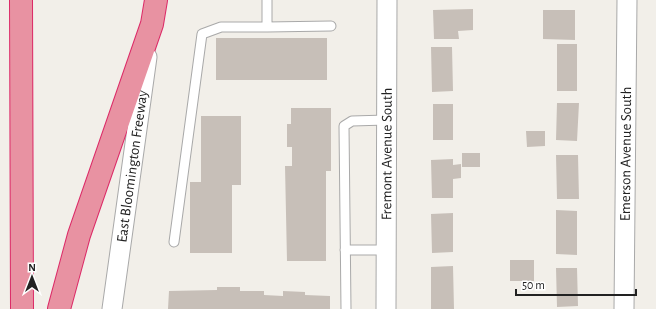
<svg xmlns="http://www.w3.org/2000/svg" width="656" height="309" font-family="'Alegreya Sans',sans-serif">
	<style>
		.building { fill: #c7bfb8 }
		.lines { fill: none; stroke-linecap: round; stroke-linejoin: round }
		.service-casing { stroke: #a9a9a9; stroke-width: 11 }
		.minor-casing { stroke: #a9a9a9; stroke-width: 21 }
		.motorway-casing { stroke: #dc2a67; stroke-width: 24 }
		.service { stroke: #fff; stroke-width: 9 }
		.minor { stroke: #fff; stroke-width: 19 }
		.motorway { stroke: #e892a2; stroke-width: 22 }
		.labels { text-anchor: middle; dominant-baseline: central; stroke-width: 3; stroke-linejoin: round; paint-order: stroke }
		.street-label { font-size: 15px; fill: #222; stroke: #fff }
	</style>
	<rect width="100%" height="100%" fill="#f2efe9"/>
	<!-- building -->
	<path class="building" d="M 473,9 L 473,30 L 458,31 L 459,39 L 434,39 L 433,10 Z
		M 543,10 L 575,10 L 575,40 L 543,39 Z
		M 216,38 L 327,38 L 327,80 L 216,80 Z
		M 557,44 L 577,44 L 577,91 L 557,91 Z
		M 431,47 L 452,47 L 453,91 L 432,92 Z
		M 557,103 L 579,103 L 577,141 L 556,140 Z
		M 433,104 L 453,104 L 453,140 L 433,140 Z
		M 291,108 L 331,108 L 331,171 L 326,171 L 326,261 L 287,261 L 285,166 L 292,166 L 292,147 L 287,147 L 287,124 L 291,124 Z
		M 201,116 L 241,116 L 241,185 L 232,185 L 232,253 L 190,253 L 190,182 L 201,182 Z
		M 526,131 L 545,131 L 545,146 L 527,147 Z
		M 462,153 L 480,153 L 480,167 L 462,167 Z
		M 556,155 L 578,155 L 579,199 L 557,199 Z
		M 453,159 L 453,165 L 461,164 L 461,178 L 453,179 L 453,198 L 432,198 L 431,160 Z
		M 556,210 L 577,211 L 577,255 L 556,254 Z
		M 453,213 L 453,252 L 432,253 L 431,214 Z
		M 510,260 L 534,260 L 534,281 L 510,281 Z
		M 453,266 L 454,309 L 431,309 L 431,267 Z
		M 556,268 L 577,268 L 578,306 L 557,307 Z
		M 217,287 L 240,287 L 240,291 L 264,291 L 264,295 L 283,296 L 283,291 L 305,292 L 305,295 L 330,296 L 330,309 L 168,309 L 169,291 L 217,290 Z"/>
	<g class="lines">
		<!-- service casing -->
		<g class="service-casing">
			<path id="service" d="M 267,27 L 331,26
				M 174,242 L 202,34 L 221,27 L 267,27 L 267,0
				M 345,250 L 386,250
				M 346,309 L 344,126 L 352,121 L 386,120"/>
		</g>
		<!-- minor casing -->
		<g class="minor-casing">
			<g id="minor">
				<path id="s1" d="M 112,309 L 147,57"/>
				<path id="s2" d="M 386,309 L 387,0"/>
				<path id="s3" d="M 624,309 L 627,0"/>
			</g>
		</g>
		<!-- motorway casing -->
		<g class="motorway-casing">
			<path id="motorway" d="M 21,0 L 22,309
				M 59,309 L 79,235 L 152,24 L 156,0"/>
		</g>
		<!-- service -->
		<use href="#service" class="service"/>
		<!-- minor -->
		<use href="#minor" class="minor"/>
		<!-- motorway -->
		<use href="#motorway" class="motorway"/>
	</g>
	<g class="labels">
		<!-- street labels -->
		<g class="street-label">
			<text stroke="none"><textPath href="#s2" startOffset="155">Fremont Avenue South</textPath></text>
			<text stroke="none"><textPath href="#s3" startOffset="155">Emerson Avenue South</textPath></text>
			<text stroke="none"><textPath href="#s1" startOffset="144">East Bloomington Freeway</textPath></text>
		</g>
	</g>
	<!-- north arrow -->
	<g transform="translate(32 277)" stroke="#ffffff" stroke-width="3" paint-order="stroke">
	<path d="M0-3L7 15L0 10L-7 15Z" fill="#222222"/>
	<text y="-6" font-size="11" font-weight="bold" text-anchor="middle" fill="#222222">N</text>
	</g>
	<!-- scale -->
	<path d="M516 289v6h120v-6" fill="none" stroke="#222222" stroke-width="2"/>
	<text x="522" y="289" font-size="12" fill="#222222" stroke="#ffffff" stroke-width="3" paint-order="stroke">50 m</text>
</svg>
